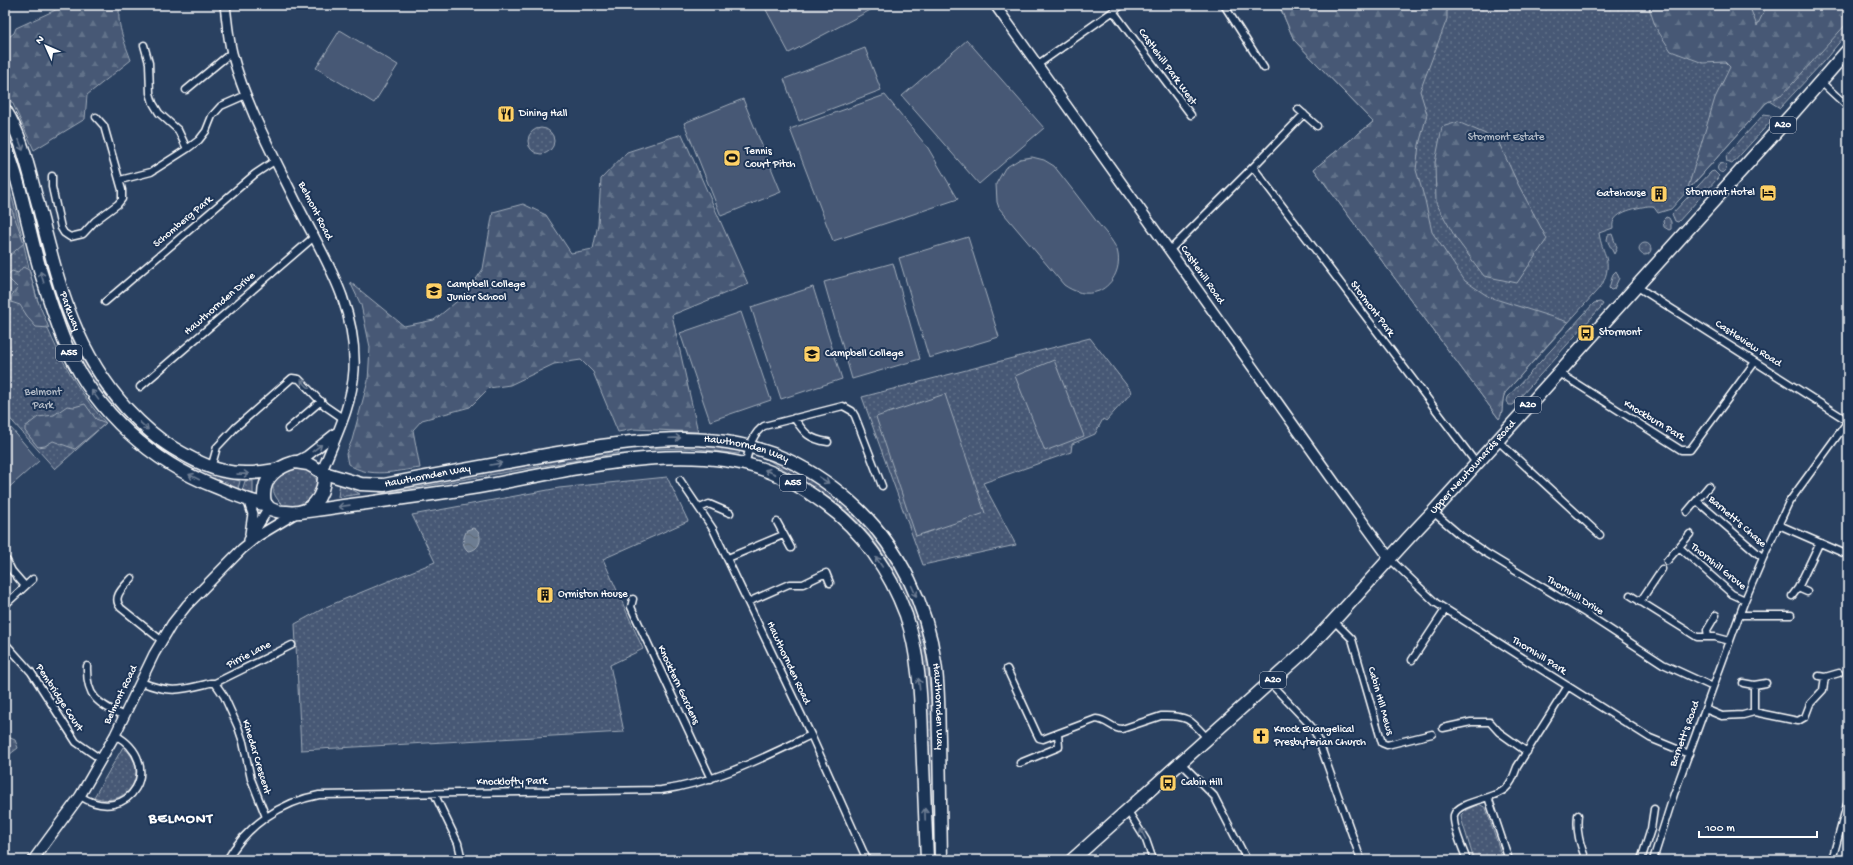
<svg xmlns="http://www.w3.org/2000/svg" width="1853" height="865" font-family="'Gochi Hand',sans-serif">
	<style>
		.green { fill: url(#green-dots); stroke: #a2acba }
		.forest { fill: url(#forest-firs); stroke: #a2acba }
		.pitch { fill: #465975; stroke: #a2acba }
		.water { fill: url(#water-waves); stroke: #a7b1be }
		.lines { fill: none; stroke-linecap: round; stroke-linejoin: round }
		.street-casing { stroke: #fff; stroke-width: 9 }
		.secondary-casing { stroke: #fff; stroke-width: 12 }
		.highway-casing { stroke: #fff; stroke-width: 15 }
		.street { stroke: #1d3557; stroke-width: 6 }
		.secondary { stroke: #1d3557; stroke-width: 9 }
		.highway { stroke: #1d3557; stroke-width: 12 }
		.oneway { stroke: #6c7c92 }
		.labels { text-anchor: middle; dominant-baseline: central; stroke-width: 4; stroke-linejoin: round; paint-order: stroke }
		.shield { fill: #1d3557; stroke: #bbc2cd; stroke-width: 1 }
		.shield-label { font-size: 10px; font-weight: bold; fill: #fff }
		.street-label { font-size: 11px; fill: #fff; stroke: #1d3557 }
		.poi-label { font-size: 11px; fill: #fff; stroke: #1d3557; text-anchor: start }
		.park-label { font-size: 11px; fill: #b5bdc8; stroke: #1d3557 }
		.district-label { font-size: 15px; font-weight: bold; letter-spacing: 1px; fill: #fff; stroke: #1d3557 }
	</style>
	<defs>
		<pattern id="green-dots" width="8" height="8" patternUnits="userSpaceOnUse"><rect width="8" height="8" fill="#465975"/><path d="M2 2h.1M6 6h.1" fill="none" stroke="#62728a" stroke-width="1.8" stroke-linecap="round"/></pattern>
		<pattern id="forest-firs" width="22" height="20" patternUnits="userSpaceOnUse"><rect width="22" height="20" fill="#465975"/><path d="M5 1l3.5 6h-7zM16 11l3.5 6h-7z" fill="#62728a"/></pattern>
		<pattern id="water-waves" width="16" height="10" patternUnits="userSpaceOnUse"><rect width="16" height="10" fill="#6d7d92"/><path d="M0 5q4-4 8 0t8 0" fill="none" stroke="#5e6772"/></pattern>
	</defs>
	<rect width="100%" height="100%" fill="#2a4161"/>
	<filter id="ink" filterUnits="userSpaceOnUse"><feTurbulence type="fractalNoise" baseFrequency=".025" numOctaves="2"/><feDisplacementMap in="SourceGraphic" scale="8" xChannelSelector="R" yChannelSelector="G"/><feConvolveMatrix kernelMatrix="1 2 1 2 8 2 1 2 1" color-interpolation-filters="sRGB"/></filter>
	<g filter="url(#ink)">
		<!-- green -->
		<path class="green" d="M 1279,5 L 1848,5 L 1848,32 L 1823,62 L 1780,108 L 1769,101 L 1766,103 L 1671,209 L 1658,213 L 1653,206 L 1648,206 C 1636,208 1610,212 1613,228 L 1599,233 C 1602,255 1614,260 1602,285 L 1505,393 C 1501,401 1504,412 1499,419 L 1314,169 L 1373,122 L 1294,40 Z
			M 1764,114 L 1770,115 L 1772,118 L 1771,121 L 1732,164 L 1727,162 L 1726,156 Z
			M 5,117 L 18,145 L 89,366 L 184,460 L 214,474 L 240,481 L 238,489 C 162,463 95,406 66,330 C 49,288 40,244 30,201 C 25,183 20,164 13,146 C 8,135 5,130 5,117 Z
			M528 141a13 13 0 1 1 26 0a13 13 0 1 1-26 0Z
			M1717.5 168a4.5 4.5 0 1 1 9 0a4.5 4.5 0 1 1-9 0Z
			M 1714,171 L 1719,176 L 1717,179 L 1678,222 L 1675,221 L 1672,214 L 1711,172 Z
			M 5,177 C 20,216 25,258 37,298 C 49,340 77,392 106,423 L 55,469 L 5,413 Z
			M 1666,217 L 1669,218 L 1671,222 L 1671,229 L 1669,230 L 1664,227 L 1663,220 Z
			M 1612,234 L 1617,248 L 1614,254 L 1607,240 L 1608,235 Z
			M1639 249a6 6 0 1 1 12 0a6 6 0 1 1-12 0Z
			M 1616,271 L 1619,278 L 1614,289 L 1611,290 L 1609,288 L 1613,274 Z
			M 1600,302 L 1603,304 L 1601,307 L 1513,405 L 1509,405 L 1507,401 L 1508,397 L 1594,303 Z
			M 1090,338 L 1132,392 L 1106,421 L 1103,419 L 1095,434 L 1072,444 L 1071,452 L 983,483 L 1016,545 L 923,565 L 862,397 Z
			M 688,443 L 740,449 L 739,454 L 690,448 L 650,449 L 649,445 Z
			M 618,448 L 619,453 L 414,488 L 383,493 L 379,492 L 379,489 Z
			M 756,454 C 774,461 792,468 809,477 C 818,483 827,491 836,498 C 919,562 930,645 933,744 C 934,782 934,820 933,859 L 920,648 C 906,584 879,530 822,493 C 805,481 787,472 770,461 C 765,459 760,458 756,454 Z
			M 300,467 C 325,479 319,487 306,506 L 286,507 C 274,499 267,485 280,474 C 282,472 285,469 288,468 C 291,467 296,468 300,467 Z
			M 667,477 L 688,521 L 603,559 L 643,649 L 610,665 L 624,732 L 301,750 L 295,624 L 328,606 L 435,562 L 412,515 L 559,488 Z
			M 245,481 L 253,481 L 253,496 L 242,491 Z
			M 340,482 L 360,494 L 338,497 Z
			M 8,737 L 15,740 L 18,748 L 5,758 L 5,739 Z
			M 123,747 C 152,770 128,810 94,797 Z
			M 1479,804 L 1486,808 L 1503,860 L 1474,860 L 1462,821 L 1461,815 L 1466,810 Z"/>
		<!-- forest -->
		<path class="forest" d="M 61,5 L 121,5 C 114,19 126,46 131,60 L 87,95 L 85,119 L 34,150 L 13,104 L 5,92 L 5,40 L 14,33 L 16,28 L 62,7 Z
			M 1279,5 L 1447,5 L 1447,19 L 1420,91 L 1427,114 L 1419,145 L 1416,170 L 1425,200 L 1432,232 L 1465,281 L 1489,297 L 1568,322 L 1505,393 C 1501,401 1504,412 1499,419 L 1314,169 L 1373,122 L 1294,40 Z
			M 1648,5 L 1749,5 L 1757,26 L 1767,5 L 1848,5 L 1848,22 L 1784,93 L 1766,103 L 1687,191 L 1715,98 L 1730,67 L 1725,62 L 1703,63 L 1671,51 L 1656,28 Z
			M 1458,122 L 1497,139 L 1518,184 L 1547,239 L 1517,283 L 1484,276 L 1455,237 L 1436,203 L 1435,163 L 1442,127 Z
			M 682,134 L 748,284 L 672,315 L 698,432 L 634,429 L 618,432 L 593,372 L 581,360 L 554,364 L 510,385 L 489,388 L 470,407 L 422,420 L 413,430 L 420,468 C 396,471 370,479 348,464 L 346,454 L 352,440 L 368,381 L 370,347 L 361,305 L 350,282 L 404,326 L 434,320 L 466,294 L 483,269 L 493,212 L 523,204 L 546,215 L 571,253 L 593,249 L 598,224 L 601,179 L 627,152 Z
			M 5,191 L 24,243 L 8,257 L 5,256 Z
			M 23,267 L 29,270 L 37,299 L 49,328 L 36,327 L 29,319 L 20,305 L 11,302 L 12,295 L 18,288 L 6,276 L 12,271 L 18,273 Z
			M 85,404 L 96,419 L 106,423 L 75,449 L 53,441 L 45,446 L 38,447 L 25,431 L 25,427 L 38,417 L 54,415 L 67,406 L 74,407 Z"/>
		<!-- pitch -->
		<path class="pitch" d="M 767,5 L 880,5 L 789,53 L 764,6 Z
			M 340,30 L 398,65 L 374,103 L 316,68 Z
			M 967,40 L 1044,128 L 979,184 L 902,96 Z
			M 865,48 L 881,90 L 799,121 L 784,79 Z
			M 885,95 L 928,148 L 958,199 L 833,241 L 790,129 Z
			M 743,99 L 781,192 L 721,216 L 684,123 Z
			M 1032,157 L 1044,160 L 1054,166 C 1069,185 1083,203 1097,222 C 1104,231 1113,240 1117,250 C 1122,266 1114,284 1099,291 C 1086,296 1074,292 1064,285 L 999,208 L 997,202 L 996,184 L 1005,168 L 1020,159 Z
			M 968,237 L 999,337 L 929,358 L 899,258 Z
			M 893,263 L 920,359 L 852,379 L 824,282 Z
			M 813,287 L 842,379 L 781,399 L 751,307 Z
			M 741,312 L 771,400 L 710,421 L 680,333 Z
			M 1054,360 L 1084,436 L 1045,451 L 1015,376 Z
			M 945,394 L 985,513 L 916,536 L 876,417 Z
			M 5,421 L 39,461 L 5,491 Z"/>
		<!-- water -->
		<path class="water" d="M 473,528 C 485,533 481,551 468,551 C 461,545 463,538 467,530 Z"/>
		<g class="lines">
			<!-- street casing -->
			<g class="street-casing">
				<path id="street" d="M 1224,5 L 1264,68
					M 1113,11 L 1191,115
					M 144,45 L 149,63 L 150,93 L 153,103 L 159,113 L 178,130 L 187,149
					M 1037,65 L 1122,5
					M 1821,82 L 1848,107
					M 186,90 L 232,52
					M 1298,109 L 1317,126
					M 1253,167 L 1476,463
					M 52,176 L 52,187 L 61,228 L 64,233 L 70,237 L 83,234 L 95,221 L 118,204 L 122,199 L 122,190 L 104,126 L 96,117
					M 120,180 L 151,172 L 187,149 L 199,140 L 206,131 L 212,116 L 221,106 L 246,95
					M 1170,250 L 1253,167 L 1304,114
					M 1636,286 L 1848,421
					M 105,302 L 255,174 L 276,160
					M 1558,372 L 1681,450 L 1690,450 L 1755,362
					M 140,387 L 314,237
					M 794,418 C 805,434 809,439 828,442
					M 288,429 L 321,401
					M 1497,440 L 1600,535
					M 745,465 C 749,451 751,434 764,426 L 843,406 L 852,411 L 855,416 L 882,486
					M 211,468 L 217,447 L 235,428 L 292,378 L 299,379 L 325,406 L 344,419
					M 680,480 L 713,529 L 811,735 L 867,860
					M 1697,501 L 1763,558
					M 700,508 L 709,504 L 730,513
					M 1433,512 L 1461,536 L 1486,553 L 1585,613 L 1663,664 L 1713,687
					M 1687,512 L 1709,486
					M 777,522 L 791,548
					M 1779,525 L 1848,555
					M 1679,547 L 1732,594 L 1745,600
					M 728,558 L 783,535
					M 1390,559 L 1436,603 L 1650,738 L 1689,754
					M 7,561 L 12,571 L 25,586
					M 1667,561 L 1690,534
					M 132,578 C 124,587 111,597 121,608 L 161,640
					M 1798,588 L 1807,592
					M 1630,595 L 1697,637 L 1715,637 L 1730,641
					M 1792,596 L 1798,588 L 1819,544
					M 633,599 L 631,607 L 711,779
					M 748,602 L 789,584 L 803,584 L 826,573 L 830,583
					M 1640,602 L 1662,569
					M 5,605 L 33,579
					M 1739,615 L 1791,615
					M 1334,621 L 1352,639 L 1382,743 L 1387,745 L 1432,734
					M 1708,637 L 1707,630 L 1716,615
					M 5,643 L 31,672 L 76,742 L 102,760
					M 1412,660 L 1445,610
					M 87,666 C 86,697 97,703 124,716
					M 1007,669 L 1036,732 L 1039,738 L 1043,739 L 1096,719 C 1108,720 1112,729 1122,729 L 1161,716 C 1188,715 1191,720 1207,738
					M 1819,676 L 1825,677 L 1839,673
					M 141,682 C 170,694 181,690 210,683 L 215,683 L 292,645
					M 215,683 L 224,696 L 238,727 L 243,742 L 251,779 L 266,817
					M 1270,683 L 1311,726 L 1317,736 L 1361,860
					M 1743,683 L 1754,685 L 1766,683
					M 1754,685 L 1754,712
					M 1705,709 L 1722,716 L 1743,715 L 1754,712 L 1798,721 L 1805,717 L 1810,704 L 1823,690 L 1825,677
					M 1443,728 L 1471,722 L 1490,722 L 1499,732 L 1527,752
					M 1020,763 L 1059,747 L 1058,734
					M 1181,763 L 1214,796 L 1247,860
					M 434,793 L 458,843 L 462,860
					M 80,796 C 130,828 167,763 115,735
					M 1488,797 L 1509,860
					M 1128,811 L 1146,840 L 1153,860
					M 1578,815 C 1576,832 1580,844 1586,860
					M 227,860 C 246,826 281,802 319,795 L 661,790 C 714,783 763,758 811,735
					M 1467,860 C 1463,850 1452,825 1454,815 C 1458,801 1495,799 1505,789 C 1512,783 1514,775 1517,767 L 1568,686
					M 1641,860 L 1651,829 L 1654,809
					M 1653,860 L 1674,794 L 1713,687 L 1745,600 L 1763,558 L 1789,502 L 1848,421
					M 1832,860 L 1848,801"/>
			</g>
			<!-- secondary casing -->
			<g class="secondary-casing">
				<path id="secondary" d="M 225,5 C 227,21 228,37 232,53 C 245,103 271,151 294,198 C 322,255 357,303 354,370 C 352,406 335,438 322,471
					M 995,5 L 1342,493 L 1390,559
					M 295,462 L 307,456 L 336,433
					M 249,502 L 253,514 L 250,534
					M 249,540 L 269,507
					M 33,860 L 80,796 L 115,735 L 154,654 L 172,624 L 187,605 L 242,549 L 258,536 L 296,513"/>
			</g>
			<!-- highway casing -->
			<g class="highway-casing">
				<g id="highway">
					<path id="s1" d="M 5,110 C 23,138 29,172 38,204 C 58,281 72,348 127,409 C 141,424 156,438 173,448 C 211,471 232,478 276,470"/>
					<path d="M 5,145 C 22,186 28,230 41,273 C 49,299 57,325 68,350 C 97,413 152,462 216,487 C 233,494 248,501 267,505"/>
					<path d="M 295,462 L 308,464 L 324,473 C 325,497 311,516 286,512 C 279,512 273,511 268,507 C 265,504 264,499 264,495 C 264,476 278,467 295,462 Z"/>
					<path id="s2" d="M 324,473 L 361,484 L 384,485 C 440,474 496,464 552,454 C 669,434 764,419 859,510 C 900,550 927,606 935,663 C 939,688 938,713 939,738 C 940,778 940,819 941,860"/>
					<path d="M 300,512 C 363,503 427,496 489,485 C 573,470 682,440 765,470 C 787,478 806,490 825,504 C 863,531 890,572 906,615 C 919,654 921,698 922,739 C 924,779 925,820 927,860"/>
					<path id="s3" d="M 1072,860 L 1306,650 C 1350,605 1389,557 1433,512 L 1792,114 L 1848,50"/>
				</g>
			</g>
			<!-- street -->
			<use href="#street" class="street"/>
			<!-- secondary -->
			<use href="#secondary" class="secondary"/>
			<!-- highway -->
			<use href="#highway" class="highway"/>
		</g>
		<!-- one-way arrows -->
		<defs><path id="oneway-shaft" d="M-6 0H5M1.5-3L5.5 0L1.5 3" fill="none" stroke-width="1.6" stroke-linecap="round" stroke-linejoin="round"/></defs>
		<g class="oneway">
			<use href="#oneway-shaft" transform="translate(21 145) rotate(69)"/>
			<use href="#oneway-shaft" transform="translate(42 277) rotate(-107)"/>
			<use href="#oneway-shaft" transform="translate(305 384) rotate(-135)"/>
			<use href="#oneway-shaft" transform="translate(95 395) rotate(-126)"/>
			<use href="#oneway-shaft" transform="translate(144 426) rotate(43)"/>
			<use href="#oneway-shaft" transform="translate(675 438) rotate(-2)"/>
			<use href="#oneway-shaft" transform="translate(317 448) rotate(-37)"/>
			<use href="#oneway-shaft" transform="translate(496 464) rotate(-10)"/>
			<use href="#oneway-shaft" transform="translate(770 472) rotate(-157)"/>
			<use href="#oneway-shaft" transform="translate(243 474) rotate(-1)"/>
			<use href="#oneway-shaft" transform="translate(194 477) rotate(-153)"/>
			<use href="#oneway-shaft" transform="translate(824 480) rotate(33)"/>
			<use href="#oneway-shaft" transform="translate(344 506) rotate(172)"/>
			<use href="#oneway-shaft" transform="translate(879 562) rotate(-124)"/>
			<use href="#oneway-shaft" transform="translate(914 591) rotate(66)"/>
			<use href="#oneway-shaft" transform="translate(919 684) rotate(-97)"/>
			<use href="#oneway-shaft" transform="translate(925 814) rotate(-92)"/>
			<use href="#oneway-shaft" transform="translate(1143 834) rotate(-117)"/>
		</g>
	</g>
	<!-- icons -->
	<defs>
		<g id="restaurant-square" transform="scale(0.9)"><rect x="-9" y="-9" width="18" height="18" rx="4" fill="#ffd166" stroke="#1d3557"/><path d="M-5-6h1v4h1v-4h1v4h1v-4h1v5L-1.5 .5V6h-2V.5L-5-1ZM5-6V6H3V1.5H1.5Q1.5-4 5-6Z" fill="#111"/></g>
		<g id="stadium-square" transform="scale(0.9)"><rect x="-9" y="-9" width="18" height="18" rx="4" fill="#ffd166" stroke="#1d3557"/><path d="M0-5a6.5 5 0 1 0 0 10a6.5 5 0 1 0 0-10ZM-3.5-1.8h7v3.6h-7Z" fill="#111"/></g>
		<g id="hotel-square" transform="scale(0.9)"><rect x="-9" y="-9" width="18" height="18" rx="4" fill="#ffd166" stroke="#1d3557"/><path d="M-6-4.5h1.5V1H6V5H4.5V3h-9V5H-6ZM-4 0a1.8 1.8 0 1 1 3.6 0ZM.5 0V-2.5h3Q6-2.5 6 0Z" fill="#111"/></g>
		<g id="building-square" transform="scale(0.9)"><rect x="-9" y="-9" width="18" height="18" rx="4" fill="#ffd166" stroke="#1d3557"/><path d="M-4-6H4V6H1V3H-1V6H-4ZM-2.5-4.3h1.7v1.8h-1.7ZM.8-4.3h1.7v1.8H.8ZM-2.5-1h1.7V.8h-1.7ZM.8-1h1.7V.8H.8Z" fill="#111"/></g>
		<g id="school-square" transform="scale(0.9)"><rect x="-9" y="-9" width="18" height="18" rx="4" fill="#ffd166" stroke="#1d3557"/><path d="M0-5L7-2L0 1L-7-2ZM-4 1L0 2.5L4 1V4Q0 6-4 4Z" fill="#111"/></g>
		<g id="bus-square" transform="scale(0.9)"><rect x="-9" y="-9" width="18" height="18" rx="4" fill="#ffd166" stroke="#1d3557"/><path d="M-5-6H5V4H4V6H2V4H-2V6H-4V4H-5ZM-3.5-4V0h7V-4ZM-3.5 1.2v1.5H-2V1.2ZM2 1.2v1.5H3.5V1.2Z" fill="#111"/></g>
		<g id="church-square" transform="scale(0.9)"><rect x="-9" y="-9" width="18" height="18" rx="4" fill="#ffd166" stroke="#1d3557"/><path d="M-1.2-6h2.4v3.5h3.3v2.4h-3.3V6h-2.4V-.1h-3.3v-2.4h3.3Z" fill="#111"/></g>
	</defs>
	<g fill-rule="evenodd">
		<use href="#restaurant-square" x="506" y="114"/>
		<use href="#stadium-square" x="732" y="158"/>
		<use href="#hotel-square" x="1768" y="193"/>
		<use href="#building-square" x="1659" y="194"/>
		<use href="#school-square" x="434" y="291"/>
		<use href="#bus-square" x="1586" y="333"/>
		<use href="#school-square" x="812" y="354"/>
		<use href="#building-square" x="545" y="595"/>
		<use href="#church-square" x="1261" y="736"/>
		<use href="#bus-square" x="1168" y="783"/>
	</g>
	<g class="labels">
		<!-- shield labels -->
		<g class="shield">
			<rect x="1770" y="117" width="26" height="16" rx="3"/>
			<rect x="56" y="345" width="26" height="16" rx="3"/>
			<rect x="1515" y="397" width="26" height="16" rx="3"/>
			<rect x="780" y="475" width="26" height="16" rx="3"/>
			<rect x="1260" y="672" width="26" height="16" rx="3"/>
		</g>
		<g class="shield-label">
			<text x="1783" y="125">A20</text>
			<text x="69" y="353">A55</text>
			<text x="1528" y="405">A20</text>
			<text x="793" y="483">A55</text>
			<text x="1273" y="680">A20</text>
		</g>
		<!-- street labels -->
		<g class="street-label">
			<text transform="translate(1167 67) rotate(54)">Castlehill Park West</text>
			<text transform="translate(315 211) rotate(63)">Belmont Road</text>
			<text transform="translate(183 222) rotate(-40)">Schomberg Park</text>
			<text transform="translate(1202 275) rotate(55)">Castlehill Road</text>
			<text transform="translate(220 304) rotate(-41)">Hawthornden Drive</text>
			<text transform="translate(1372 309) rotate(53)">Stormont Park</text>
			<text stroke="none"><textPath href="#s1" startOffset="212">Parkway</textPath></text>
			<text transform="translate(1748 344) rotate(33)">Castleview Road</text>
			<text transform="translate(1654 421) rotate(31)">Knockburn Park</text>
			<text stroke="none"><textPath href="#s2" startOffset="429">Hawthornden Way</textPath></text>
			<text stroke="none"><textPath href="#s3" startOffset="562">Upper Newtownards Road</textPath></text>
			<text stroke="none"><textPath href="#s2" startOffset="106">Hawthornden Way</textPath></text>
			<text transform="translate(1737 522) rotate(41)">Barnett's Chase</text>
			<text transform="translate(1718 567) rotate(39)">Thornhill Grove</text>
			<text transform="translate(1575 596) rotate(32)">Thornhill Drive</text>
			<text transform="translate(249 655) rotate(-27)">Pirrie Lane</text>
			<text transform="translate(1539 656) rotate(32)">Thornhill Park</text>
			<text transform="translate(788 663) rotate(65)">Hawthornden Road</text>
			<text transform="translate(678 685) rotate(65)">Knocktern Gardens</text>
			<text transform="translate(121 695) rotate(-64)">Belmont Road</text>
			<text transform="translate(59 698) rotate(57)">Pembridge Court</text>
			<text transform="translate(1380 701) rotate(74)">Cabin HIll Mews</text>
			<text stroke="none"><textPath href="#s2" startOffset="777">Hawthornden Way</textPath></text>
			<text transform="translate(1685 734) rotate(-70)">Barnett's Road</text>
			<text transform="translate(256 757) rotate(73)">Kinedar Crescent</text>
			<text transform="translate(512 782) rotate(-1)">Knocklofty Park</text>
		</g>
		<!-- poi labels -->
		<g class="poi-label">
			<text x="519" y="114">Dining Hall</text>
			<text x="745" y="152">Tennis<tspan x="745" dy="13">Court Pitch</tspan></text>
			<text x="1755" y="193" text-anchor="end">Stormont Hotel</text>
			<text x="1646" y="194" text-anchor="end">Gatehouse</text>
			<text x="447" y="285">Campbell College<tspan x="447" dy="13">Junior School</tspan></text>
			<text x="1599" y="333">Stormont</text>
			<text x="825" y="354">Campbell College</text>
			<text x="558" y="595">Ormiston House</text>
			<text x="1274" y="730">Knock Evangelical<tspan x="1274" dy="13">Presbyterian Church</tspan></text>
			<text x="1181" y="783">Cabin Hill</text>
		</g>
		<!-- park labels -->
		<g class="park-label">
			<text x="1506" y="138">Stormont Estate</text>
			<text x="43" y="393">Belmont<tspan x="43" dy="13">Park</tspan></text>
		</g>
		<!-- district labels -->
		<g class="district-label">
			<text x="181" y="819">BELMONT</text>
		</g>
	</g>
	<!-- margin -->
	<rect width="1853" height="865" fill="none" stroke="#1d3557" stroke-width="20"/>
	<rect x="10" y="10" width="1833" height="845" fill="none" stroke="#fff" stroke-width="1.5" filter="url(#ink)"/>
	<!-- north arrow -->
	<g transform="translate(46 46) rotate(315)" stroke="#1d3557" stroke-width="3" paint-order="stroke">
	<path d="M0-3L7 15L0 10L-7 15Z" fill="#ffffff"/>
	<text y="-6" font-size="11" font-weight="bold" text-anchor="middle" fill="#ffffff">N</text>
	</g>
	<!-- scale -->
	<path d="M1699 831v6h118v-6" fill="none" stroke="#ffffff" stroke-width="2"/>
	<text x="1705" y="831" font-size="12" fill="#ffffff" stroke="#1d3557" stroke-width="3" paint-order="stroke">100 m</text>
</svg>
